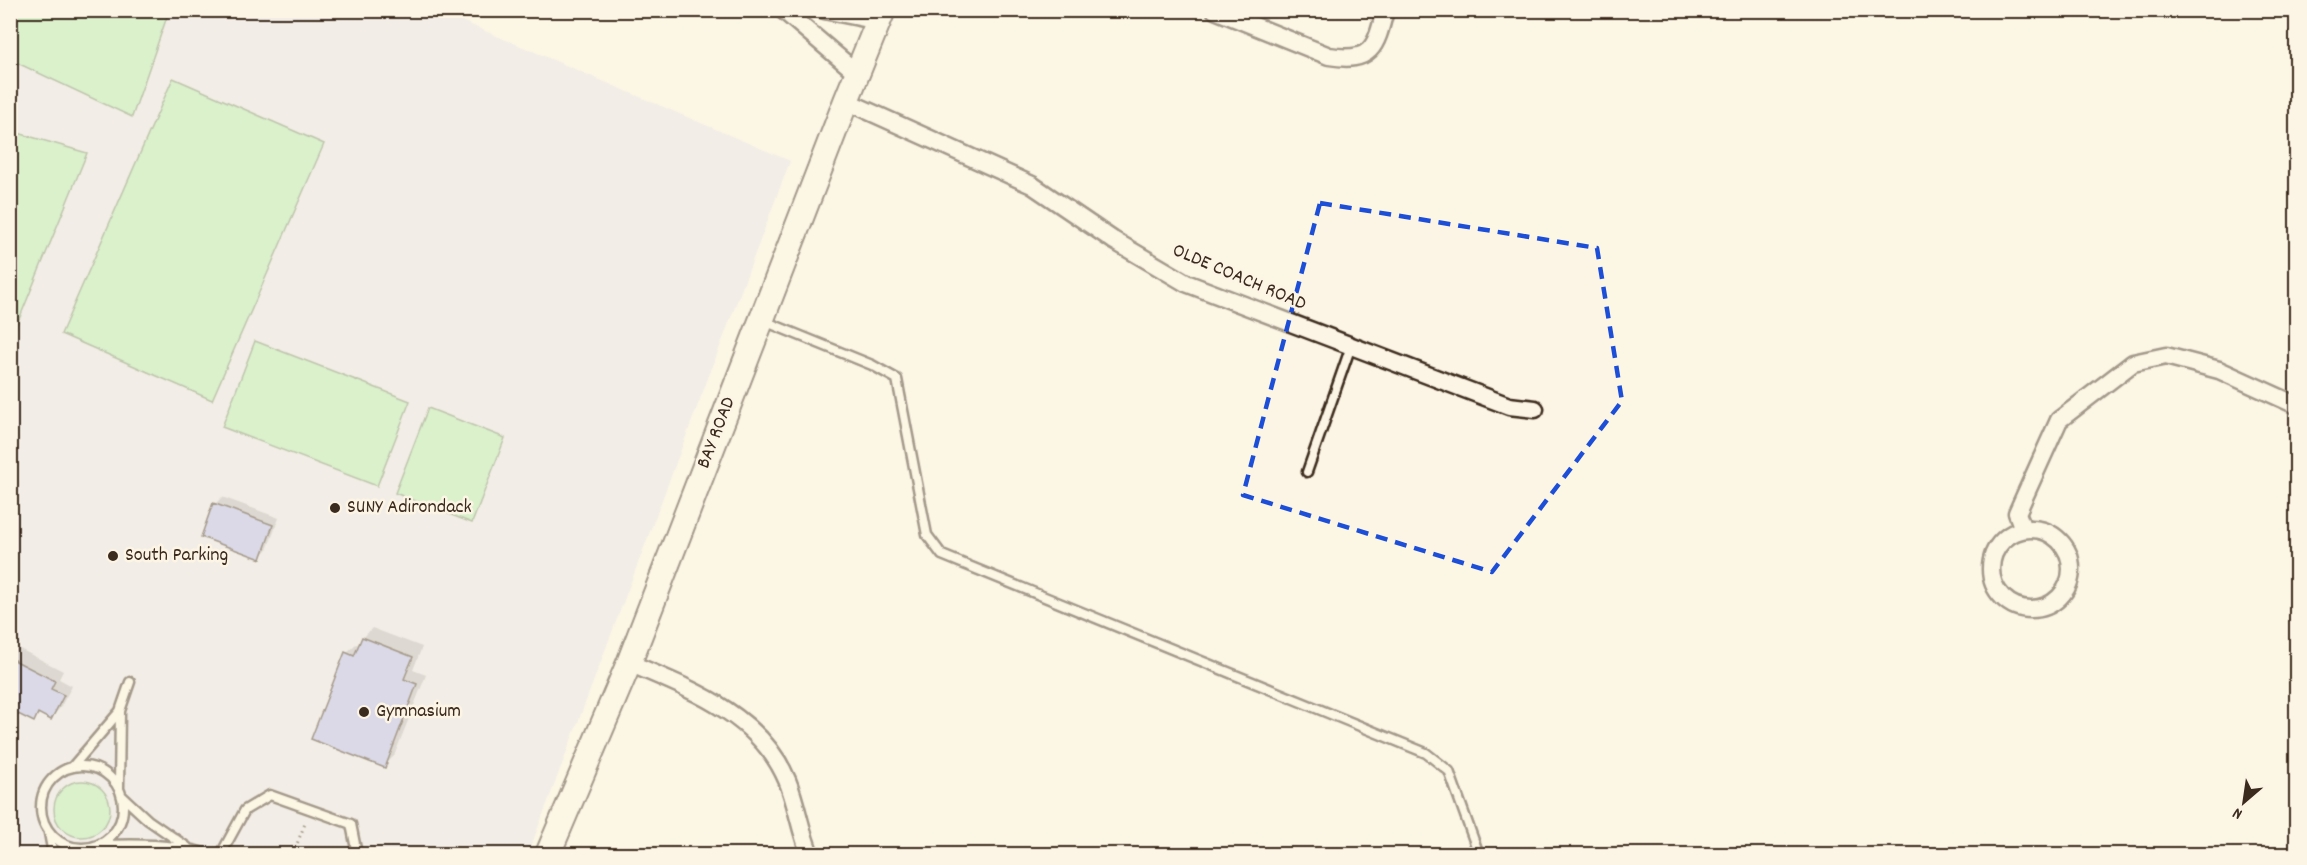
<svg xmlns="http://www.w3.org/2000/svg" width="2307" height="865" font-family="Dekko,sans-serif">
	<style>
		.built { fill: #e6e2e6 }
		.green { fill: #b1eaae; stroke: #768a66; stroke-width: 1.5 }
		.shadow { fill: #0003 }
		.building { fill: #b4b7e8; stroke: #3b2a1e; stroke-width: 1.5 }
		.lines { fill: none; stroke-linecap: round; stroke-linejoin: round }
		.lane-casing { stroke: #3b2a1e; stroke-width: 13 }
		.street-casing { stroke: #3b2a1e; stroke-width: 21 }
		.secondary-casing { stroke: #3b2a1e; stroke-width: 28 }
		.path { stroke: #3b2a1e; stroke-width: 3; stroke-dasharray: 1.5 4.5; stroke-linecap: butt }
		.lane { stroke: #fcf5e5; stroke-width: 8 }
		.street { stroke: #fcf5e5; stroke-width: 16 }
		.secondary { stroke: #fcf5e5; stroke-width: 24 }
		.marked { fill: none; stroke: #1d4ed8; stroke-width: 4.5; stroke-dasharray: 12 8; stroke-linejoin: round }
		.poi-dot { fill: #3b2a1e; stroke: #fcf5e5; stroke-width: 2 }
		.labels { text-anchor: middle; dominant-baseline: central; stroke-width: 5; stroke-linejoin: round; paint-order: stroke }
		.street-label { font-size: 20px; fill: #3b2a1e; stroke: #fcf5e5 }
		.poi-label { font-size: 20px; fill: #3b2a1e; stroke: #fcf5e5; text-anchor: start }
	</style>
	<rect width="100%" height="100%" fill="#fcf5e5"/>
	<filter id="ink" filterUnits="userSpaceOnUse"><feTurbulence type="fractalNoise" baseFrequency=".0167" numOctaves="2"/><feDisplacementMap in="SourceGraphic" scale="12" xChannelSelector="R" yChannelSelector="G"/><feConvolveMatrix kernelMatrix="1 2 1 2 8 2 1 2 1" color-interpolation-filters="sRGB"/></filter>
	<g filter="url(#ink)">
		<!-- built -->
		<path class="built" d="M 10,11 L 438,11 L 790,161 L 528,854 L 11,854 Z"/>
		<!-- green -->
		<path class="green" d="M 11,10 L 169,11 L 132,117 L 11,60 Z
			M 173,78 L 324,144 L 212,400 L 61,334 Z
			M 11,131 L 87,153 L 11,339 L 10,131 Z
			M 255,341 L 410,401 L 377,486 L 222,427 Z
			M 428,408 L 505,438 L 472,523 L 395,493 Z
			M54 809a28 28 0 1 1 56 0a28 28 0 1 1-56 0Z"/>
		<!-- shadow -->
		<path class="shadow" d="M 222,497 L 279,518 L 267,550 L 260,557 L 215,504 Z
			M 372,628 L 422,647 L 413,670 L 426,675 L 394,756 L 384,766 L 346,653 L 356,644 L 360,645 L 363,638 Z
			M 10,644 L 63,671 L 59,679 L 72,686 L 60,708 L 51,718 L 41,713 L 33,720 L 10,708 Z"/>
		<!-- building -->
		<path class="building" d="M 213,503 L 273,525 L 261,559 L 201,537 Z
			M 362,637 L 413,657 L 404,679 L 417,684 L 385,768 L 311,739 L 345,652 L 354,656 Z
			M 10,658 L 55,681 L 51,689 L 64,695 L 51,720 L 38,713 L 34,722 L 10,710 Z"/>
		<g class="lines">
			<!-- lane casing -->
			<g class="lane-casing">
				<path id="lane" d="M 764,321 L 872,365 L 897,379 L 927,535 L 942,555 L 1426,753 L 1449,771 L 1477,849 L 1482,854
					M 1307,472 L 1351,346
					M41 807a41 41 0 1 1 82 0a41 41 0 1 1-82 0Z
					M 73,766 L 120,711
					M 119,788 L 120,711 L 130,682
					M 122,796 L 148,820 L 187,847
					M 49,833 L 53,854
					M 99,845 C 136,844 173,843 208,854
					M 221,854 L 245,810 L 270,795 L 351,824 L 357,854"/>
			</g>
			<!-- street casing -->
			<g class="street-casing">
				<path id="street" d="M 783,10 L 857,73
					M 824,10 L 879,21
					M 1215,10 L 1329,56 C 1371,63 1376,48 1385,10
					M 846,101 L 1032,185 L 1113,240 L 1186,283 L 1509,406 L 1535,409
					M 2023,529 L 2017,513 L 2059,420 L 2133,363 L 2166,356 L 2219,370 L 2296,405
					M1991 569a40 40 0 1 1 80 0a40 40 0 1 1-80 0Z
					M 629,663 C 690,689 759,714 787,780 C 797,804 800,831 810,854"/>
			</g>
			<!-- secondary casing -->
			<g class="secondary-casing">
				<path id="secondary" d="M 548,854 L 629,663 L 846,101 L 883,10"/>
			</g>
			<!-- path -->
			<path class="path" d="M 10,774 L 17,778
				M 293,854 L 306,821"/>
			<!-- lane -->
			<use href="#lane" class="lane"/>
			<!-- street -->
			<use href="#street" class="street"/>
			<!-- secondary -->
			<use href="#secondary" class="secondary"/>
		</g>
	</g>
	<!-- marked area -->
	<path d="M0 0H2307V865H0ZM 1320,203 L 1597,248 L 1622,401 L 1492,572 L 1243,495 Z" fill="#fcf5e5" fill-opacity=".55" fill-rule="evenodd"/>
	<path class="marked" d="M 1320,203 L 1597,248 L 1622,401 L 1492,572 L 1243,495 Z"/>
	<!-- markers -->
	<g class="poi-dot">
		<circle cx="335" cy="508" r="6"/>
		<circle cx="113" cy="556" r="6"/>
		<circle cx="364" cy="712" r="6"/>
	</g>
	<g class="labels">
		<!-- street labels -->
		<g class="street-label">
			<text transform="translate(1239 278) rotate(23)">OLDE COACH ROAD</text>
			<text transform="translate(717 433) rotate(-69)">BAY ROAD</text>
		</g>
		<!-- poi labels -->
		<g class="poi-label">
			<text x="347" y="508">SUNY Adirondack</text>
			<text x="125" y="556">South Parking</text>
			<text x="376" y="712">Gymnasium</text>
		</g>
	</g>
	<!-- margin -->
	<rect width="2307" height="865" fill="none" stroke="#fcf5e5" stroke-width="36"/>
	<rect x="18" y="18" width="2271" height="829" fill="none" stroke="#3b2a1e" stroke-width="2" filter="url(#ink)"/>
	<!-- north arrow -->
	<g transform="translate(2244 802) rotate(209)" stroke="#fcf5e5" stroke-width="4.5" paint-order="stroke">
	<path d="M0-4.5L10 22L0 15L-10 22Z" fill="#3b2a1e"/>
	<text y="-9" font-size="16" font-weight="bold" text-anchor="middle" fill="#3b2a1e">N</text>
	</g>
</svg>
